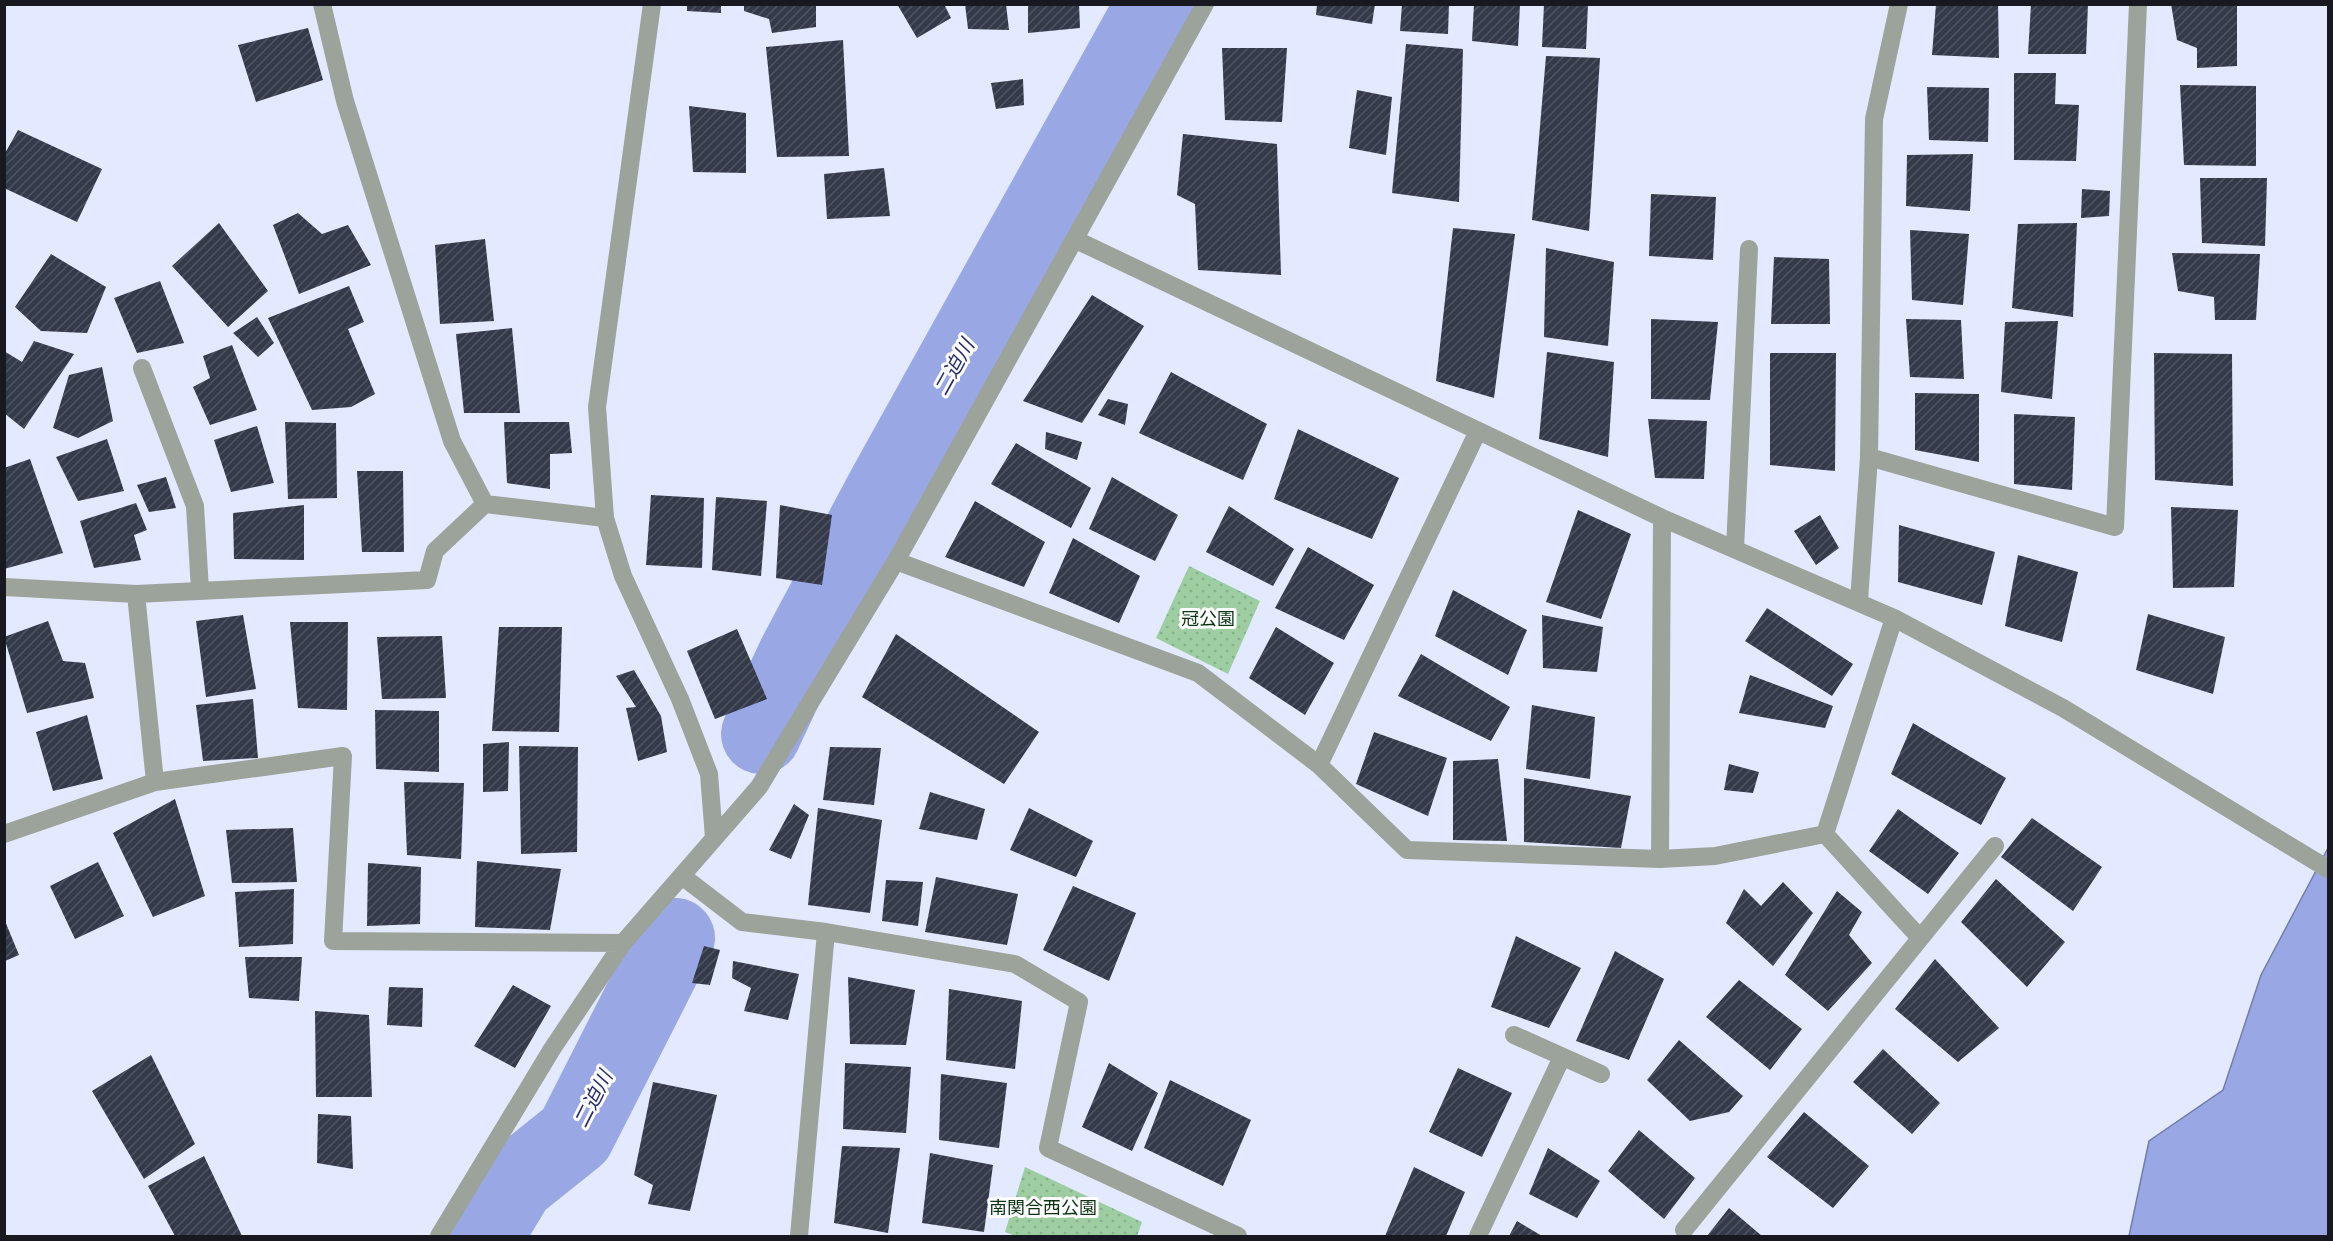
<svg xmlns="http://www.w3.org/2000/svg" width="2333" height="1241" font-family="'Fira Sans Condensed','Noto Sans JP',sans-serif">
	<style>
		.park { fill: url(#park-dots) }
		.water { fill: #99a8e5; stroke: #727daa; stroke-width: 1.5 }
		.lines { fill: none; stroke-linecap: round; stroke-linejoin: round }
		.river { stroke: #99a8e5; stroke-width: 80 }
		.building { fill: url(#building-hatch) }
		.minor { stroke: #9ba39b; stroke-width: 18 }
		.labels { text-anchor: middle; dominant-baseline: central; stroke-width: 6; stroke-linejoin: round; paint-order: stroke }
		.park-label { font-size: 18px; fill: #0b3313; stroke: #fff }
		.water-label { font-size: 20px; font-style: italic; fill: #242b71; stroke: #fff }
	</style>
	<defs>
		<pattern id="park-dots" width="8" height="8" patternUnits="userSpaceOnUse" patternTransform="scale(1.5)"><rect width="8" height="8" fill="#9dcda0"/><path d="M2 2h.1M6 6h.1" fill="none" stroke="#86af8a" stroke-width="1.8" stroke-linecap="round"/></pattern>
		<pattern id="building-hatch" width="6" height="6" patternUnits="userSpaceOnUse" patternTransform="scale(1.5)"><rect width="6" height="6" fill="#353a4b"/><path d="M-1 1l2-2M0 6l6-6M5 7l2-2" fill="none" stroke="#4f5462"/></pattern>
	</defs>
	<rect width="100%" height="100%" fill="#e3e9ff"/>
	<!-- park -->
	<path class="park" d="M 1189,566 L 1260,601 L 1228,674 L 1156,638 Z
		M 1025,1167 L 1142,1222 L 1137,1236 L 1016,1236 L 1005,1232 Z"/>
	<!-- water -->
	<path class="water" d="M 2328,848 L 2328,1236 L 2129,1236 L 2149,1141 L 2223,1090 L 2261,975 Z"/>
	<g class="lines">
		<!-- river -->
		<path class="river" d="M 761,734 L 798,655 L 888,486 L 1156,4
			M 483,1236 L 515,1183 L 575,1135 L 675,938"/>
	</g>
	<!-- building -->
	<path class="building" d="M 687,4 L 721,4 L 721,13 L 687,11 Z
		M 744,4 L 816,4 L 816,27 L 772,33 L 769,19 L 744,11 Z
		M 897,4 L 944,4 L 951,18 L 917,38 Z
		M 965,4 L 1006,4 L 1009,30 L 968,29 Z
		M 1028,4 L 1079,4 L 1080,28 L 1028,33 Z
		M 1317,4 L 1375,4 L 1372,24 L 1316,15 Z
		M 1402,4 L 1449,4 L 1448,34 L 1400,31 Z
		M 1474,4 L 1520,4 L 1518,46 L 1472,41 Z
		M 1544,4 L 1588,4 L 1586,49 L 1542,47 Z
		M 1936,4 L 1998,4 L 1999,58 L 1932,55 Z
		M 2031,4 L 2088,4 L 2086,54 L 2028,54 Z
		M 2171,4 L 2237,4 L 2237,66 L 2197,68 L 2197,48 L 2177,40 Z
		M 308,28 L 323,80 L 256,102 L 238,45 Z
		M 843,40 L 849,156 L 777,157 L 766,47 Z
		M 1406,44 L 1463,49 L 1459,202 L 1392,193 Z
		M 1222,48 L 1287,48 L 1282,122 L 1225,120 Z
		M 1546,56 L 1600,58 L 1589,231 L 1532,220 Z
		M 2014,73 L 2056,73 L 2055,104 L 2079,105 L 2076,161 L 2014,160 Z
		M 1023,79 L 1024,105 L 996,109 L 991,83 Z
		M 2180,85 L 2256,86 L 2256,166 L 2184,165 Z
		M 1927,87 L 1989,88 L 1988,142 L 1929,140 Z
		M 1357,90 L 1392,97 L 1386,155 L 1349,148 Z
		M 689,106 L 746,113 L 746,173 L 693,172 Z
		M 18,130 L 102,169 L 77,222 L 4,188 L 4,155 Z
		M 1183,134 L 1277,144 L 1281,275 L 1198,270 L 1195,204 L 1177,195 Z
		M 1973,154 L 1970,211 L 1906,206 L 1907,155 Z
		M 884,168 L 890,216 L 827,219 L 824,174 Z
		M 2200,178 L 2267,178 L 2265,246 L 2202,243 Z
		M 2082,189 L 2110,191 L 2109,216 L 2081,218 Z
		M 1651,194 L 1716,197 L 1713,260 L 1649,256 Z
		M 298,213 L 322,234 L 348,225 L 371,265 L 299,294 L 273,225 Z
		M 219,223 L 268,291 L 228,327 L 172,266 Z
		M 2077,223 L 2073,317 L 2012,308 L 2018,224 Z
		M 1453,228 L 1515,234 L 1494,398 L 1436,381 Z
		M 1910,230 L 1969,234 L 1963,305 L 1912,300 Z
		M 485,239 L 494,321 L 440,324 L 435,245 Z
		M 1546,248 L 1614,262 L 1608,346 L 1544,337 Z
		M 2172,253 L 2260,254 L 2256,320 L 2215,320 L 2214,297 L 2178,291 Z
		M 51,254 L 106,287 L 87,333 L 41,331 L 15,307 Z
		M 1774,257 L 1829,259 L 1830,324 L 1771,324 Z
		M 160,281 L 184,343 L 137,353 L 114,298 Z
		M 349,286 L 364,322 L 348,329 L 375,394 L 351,407 L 312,410 L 268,318 Z
		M 1092,295 L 1144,326 L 1082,423 L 1023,401 Z
		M 257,317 L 274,343 L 258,357 L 233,333 Z
		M 1651,319 L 1718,322 L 1710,400 L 1651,399 Z
		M 1906,319 L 1961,320 L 1964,379 L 1910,377 Z
		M 2058,321 L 2052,399 L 2001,392 L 2005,322 Z
		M 512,328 L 520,413 L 464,413 L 456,334 Z
		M 34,341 L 74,354 L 24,429 L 4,413 L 4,351 L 22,362 Z
		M 232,345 L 257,410 L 210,425 L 193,387 L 210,378 L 203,356 Z
		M 1547,352 L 1614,362 L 1608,457 L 1539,439 Z
		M 1770,353 L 1836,353 L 1835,471 L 1770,465 Z
		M 2154,353 L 2232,354 L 2233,486 L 2155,480 Z
		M 102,367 L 113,421 L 78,438 L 53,428 L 69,375 Z
		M 1171,372 L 1267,424 L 1243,480 L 1139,433 Z
		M 1915,393 L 1979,394 L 1979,462 L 1915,450 Z
		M 1108,399 L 1128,404 L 1125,425 L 1098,415 Z
		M 2014,414 L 2075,417 L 2072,490 L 2014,484 Z
		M 1648,419 L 1707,421 L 1704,479 L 1655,478 Z
		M 285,422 L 336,423 L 337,498 L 288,499 Z
		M 504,422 L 569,422 L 572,453 L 550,454 L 550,489 L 507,483 Z
		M 257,426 L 274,483 L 231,492 L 214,440 Z
		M 1298,429 L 1399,478 L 1372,539 L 1274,499 Z
		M 1046,432 L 1082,442 L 1077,460 L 1045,449 Z
		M 107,439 L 124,491 L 78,501 L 56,457 Z
		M 1016,443 L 1091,488 L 1071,528 L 991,484 Z
		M 30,459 L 63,553 L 4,569 L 4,468 Z
		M 357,471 L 403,471 L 404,552 L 362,552 Z
		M 166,477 L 176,508 L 149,512 L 137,485 Z
		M 1112,477 L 1178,515 L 1155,561 L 1089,529 Z
		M 651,495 L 704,498 L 702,568 L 646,565 Z
		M 716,497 L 767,501 L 761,576 L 712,570 Z
		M 975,501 L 1045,542 L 1024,587 L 945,557 Z
		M 136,503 L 147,530 L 134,535 L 141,560 L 94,568 L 80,521 Z
		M 304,505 L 304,560 L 234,559 L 233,513 Z
		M 780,505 L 832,515 L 822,585 L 776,578 Z
		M 1229,506 L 1294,549 L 1273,586 L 1206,552 Z
		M 2171,507 L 2238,510 L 2234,587 L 2173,588 Z
		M 1578,510 L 1631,534 L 1601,619 L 1546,602 Z
		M 1820,515 L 1839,548 L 1816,565 L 1794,531 Z
		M 1899,525 L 1995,552 L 1982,605 L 1898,582 Z
		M 1073,538 L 1140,576 L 1119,623 L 1049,593 Z
		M 1308,547 L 1374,585 L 1344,640 L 1275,608 Z
		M 2018,555 L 2078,572 L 2062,642 L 2005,626 Z
		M 1453,590 L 1527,630 L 1508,675 L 1435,636 Z
		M 1767,608 L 1853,664 L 1832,696 L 1745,641 Z
		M 2148,614 L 2225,637 L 2213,694 L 2136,670 Z
		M 243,615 L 256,689 L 206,697 L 196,621 Z
		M 1542,615 L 1603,627 L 1597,672 L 1543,668 Z
		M 48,621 L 63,661 L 85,663 L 94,698 L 27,713 L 4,637 Z
		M 290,622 L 348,622 L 347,710 L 298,708 Z
		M 499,627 L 562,627 L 559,732 L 492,731 Z
		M 1276,627 L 1334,663 L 1305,715 L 1249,678 Z
		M 737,629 L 767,699 L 715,719 L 687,651 Z
		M 896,634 L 1039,732 L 1004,784 L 862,697 Z
		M 442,636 L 446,698 L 382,699 L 377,637 Z
		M 1421,654 L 1510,707 L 1491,741 L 1398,696 Z
		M 634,670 L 661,716 L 667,752 L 638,761 L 626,708 L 636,707 L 616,676 Z
		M 1750,675 L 1833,706 L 1825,728 L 1739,713 Z
		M 253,699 L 258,758 L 203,761 L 196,705 Z
		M 1532,705 L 1595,717 L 1590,779 L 1526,769 Z
		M 375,710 L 439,711 L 439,772 L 376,769 Z
		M 87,715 L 103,779 L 53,791 L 36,732 Z
		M 1913,723 L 2006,778 L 1981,825 L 1891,774 Z
		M 1374,732 L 1447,758 L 1428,816 L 1356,784 Z
		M 509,742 L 508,791 L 483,792 L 483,744 Z
		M 519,746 L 578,747 L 577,852 L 521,854 Z
		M 830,747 L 881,748 L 874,805 L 823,800 Z
		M 1498,759 L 1507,841 L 1453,840 L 1453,761 Z
		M 1729,764 L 1759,772 L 1753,793 L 1724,790 Z
		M 1524,778 L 1631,796 L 1621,848 L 1524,842 Z
		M 404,782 L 464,783 L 461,859 L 407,855 Z
		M 930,792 L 985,809 L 977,840 L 919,829 Z
		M 175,799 L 205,896 L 153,917 L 113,833 Z
		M 794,804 L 809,815 L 791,859 L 769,850 Z
		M 818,808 L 882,820 L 870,913 L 808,905 Z
		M 1029,808 L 1093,841 L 1076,877 L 1010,850 Z
		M 1898,809 L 1959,853 L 1928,894 L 1869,851 Z
		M 2032,818 L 2102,867 L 2073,911 L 2001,857 Z
		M 293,828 L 297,882 L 232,883 L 226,830 Z
		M 477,861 L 561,869 L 550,930 L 475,927 Z
		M 98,862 L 124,916 L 75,939 L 50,886 Z
		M 368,863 L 421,867 L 420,924 L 367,926 Z
		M 936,877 L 1018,894 L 1007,945 L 925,932 Z
		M 1996,879 L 2065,942 L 2027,987 L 1961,922 Z
		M 886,880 L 923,882 L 918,926 L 882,921 Z
		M 1783,882 L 1813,913 L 1773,966 L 1726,923 L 1744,889 L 1761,906 Z
		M 1073,886 L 1136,913 L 1109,981 L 1043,950 Z
		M 294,889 L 293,944 L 239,947 L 235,892 Z
		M 1837,891 L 1862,912 L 1849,935 L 1872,963 L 1828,1011 L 1785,975 Z
		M 5,921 L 19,955 L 5,961 Z
		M 1516,936 L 1581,968 L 1549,1028 L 1491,1007 Z
		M 704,946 L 720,950 L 710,985 L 692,983 Z
		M 1615,951 L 1664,979 L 1629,1060 L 1576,1041 Z
		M 245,957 L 302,957 L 299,1001 L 249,998 Z
		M 1935,959 L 1999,1028 L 1958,1062 L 1895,1009 Z
		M 733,961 L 799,974 L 788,1020 L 744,1011 L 751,988 L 732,978 Z
		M 848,977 L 915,990 L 906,1045 L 850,1044 Z
		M 1739,980 L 1802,1029 L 1770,1070 L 1706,1017 Z
		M 513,985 L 551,1006 L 515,1068 L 474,1046 Z
		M 389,987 L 423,988 L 422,1027 L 387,1025 Z
		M 949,989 L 1022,1001 L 1015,1069 L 946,1060 Z
		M 315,1011 L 369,1015 L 372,1097 L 316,1097 Z
		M 1679,1040 L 1743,1096 L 1729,1112 L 1690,1121 L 1647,1080 Z
		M 1883,1049 L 1940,1103 L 1912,1134 L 1853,1082 Z
		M 151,1055 L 195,1144 L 144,1179 L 92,1091 Z
		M 845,1063 L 911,1067 L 906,1133 L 843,1129 Z
		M 1109,1063 L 1158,1093 L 1132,1151 L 1082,1127 Z
		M 1458,1068 L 1512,1093 L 1482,1157 L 1429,1132 Z
		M 941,1074 L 1007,1083 L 999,1148 L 939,1140 Z
		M 1170,1080 L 1251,1120 L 1223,1186 L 1144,1148 Z
		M 653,1082 L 717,1095 L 690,1211 L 648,1204 L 653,1185 L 634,1175 Z
		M 1804,1112 L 1869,1166 L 1833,1208 L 1767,1157 Z
		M 318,1114 L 351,1116 L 353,1169 L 317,1163 Z
		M 1639,1130 L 1695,1178 L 1664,1219 L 1608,1171 Z
		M 842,1146 L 900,1148 L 888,1233 L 834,1223 Z
		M 1548,1148 L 1600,1181 L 1577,1218 L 1529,1194 Z
		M 930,1153 L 993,1165 L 984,1232 L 922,1223 Z
		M 204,1156 L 242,1236 L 175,1236 L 148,1186 Z
		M 1414,1167 L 1465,1192 L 1446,1236 L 1385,1236 Z
		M 1729,1208 L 1762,1236 L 1707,1236 Z
		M 1517,1221 L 1542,1236 L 1509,1236 Z"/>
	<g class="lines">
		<!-- minor -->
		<path class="minor" d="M 322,4 L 345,101 L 452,441 L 485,504 L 605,518
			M 652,4 L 597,407 L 605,518 L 623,576 L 680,699 L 709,774 L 714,838
			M 1076,240 L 1662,518 L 1894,618 L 2063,708 L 2328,869
			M 142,368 L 195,506 L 200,590
			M 1869,457 L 2115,527 L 2138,4
			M 1735,549 L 1749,249
			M 896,561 L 1198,673 L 1319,765 L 1407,850 L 1660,859 L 1715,856 L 1825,834 L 1920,938
			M 4,587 L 136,594 L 427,580 L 435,551 L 485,504
			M 136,594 L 155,782
			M 1859,601 L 1869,457 L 1874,119 L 1899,4
			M 1319,765 L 1478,431
			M 4,834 L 155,782 L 343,756 L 333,941 L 623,943
			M 1825,834 L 1894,618
			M 1660,859 L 1662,518
			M 682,876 L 742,922 L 826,932 L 1015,964 L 1079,1002 L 1048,1148 L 1238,1236
			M 1514,1035 L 1601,1074
			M 1684,1230 L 1995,846
			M 439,1236 L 552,1049 L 623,943 L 759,787 L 896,561 L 1205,4
			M 799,1236 L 826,932
			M 1478,1236 L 1562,1057"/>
	</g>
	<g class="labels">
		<!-- park labels -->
		<g class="park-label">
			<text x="1208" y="619">冠公園</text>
			<text x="1043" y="1208">南関合西公園</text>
		</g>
		<!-- water labels -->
		<g class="water-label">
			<text transform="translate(954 367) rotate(-61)">二迫川</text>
			<text transform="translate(593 1099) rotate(-63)">二迫川</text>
		</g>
	</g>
	<!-- border -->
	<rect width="2333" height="1241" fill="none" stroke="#171820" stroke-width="12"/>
</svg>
